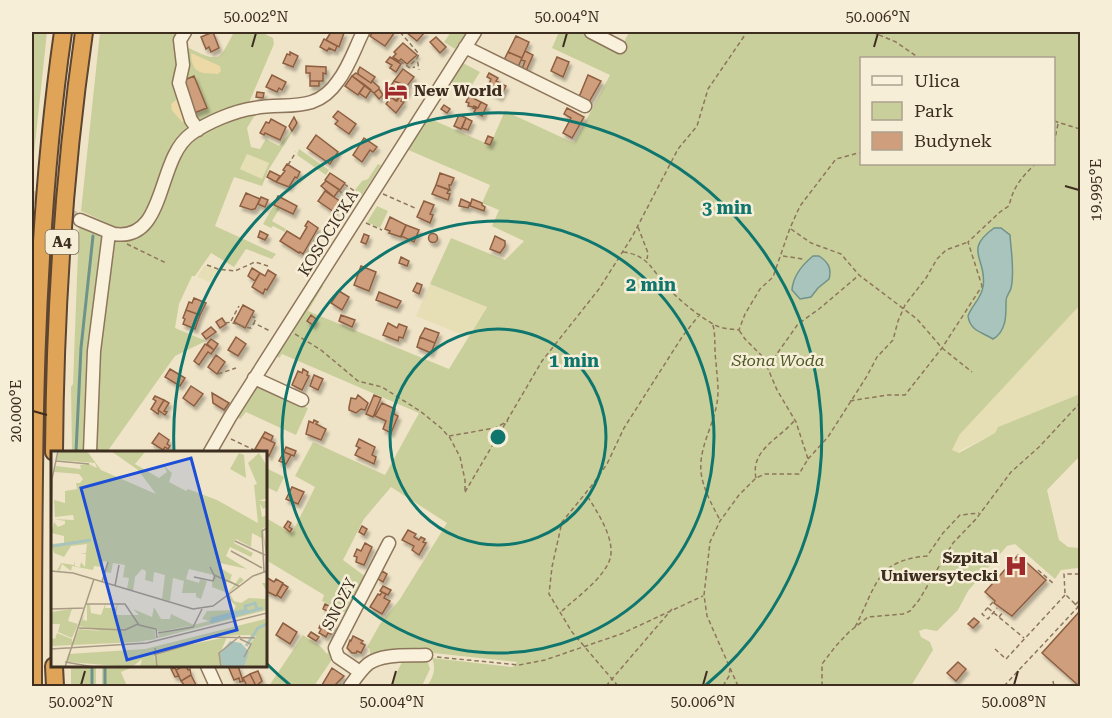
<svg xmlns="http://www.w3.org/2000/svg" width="1112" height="718" font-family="'Roboto Serif',serif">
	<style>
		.farmland { fill: #e6deb5 }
		.green { fill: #c9cf9b; fill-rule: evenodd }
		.sand { fill: #ecd9a5 }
		.water { fill: #a9c4bc; stroke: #6f938a; stroke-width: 1.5 }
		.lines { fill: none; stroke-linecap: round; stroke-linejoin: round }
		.stream { stroke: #6f938a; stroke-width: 3 }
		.building { fill: #cf9f7d; stroke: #8d5f41; stroke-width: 1.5; filter: url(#shadow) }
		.minor-tunnel { stroke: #ccc0a6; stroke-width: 12; stroke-dasharray: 12 6; stroke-linecap: butt }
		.minor-casing { stroke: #8d765c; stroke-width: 15 }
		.highway-casing { stroke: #5b4430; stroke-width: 20 }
		.path { stroke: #8d765c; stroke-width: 1.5; stroke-dasharray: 4.5 3; stroke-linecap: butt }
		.minor { stroke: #faf1dc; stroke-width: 12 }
		.highway { stroke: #e0a458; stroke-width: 16 }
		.ticks { fill: none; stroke: #3d2e20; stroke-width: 2 }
		.ring { fill: none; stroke: #0f766e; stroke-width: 3 }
		.labels { text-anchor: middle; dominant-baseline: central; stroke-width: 5; stroke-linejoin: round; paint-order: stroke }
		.shield { fill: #f7eed8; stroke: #756857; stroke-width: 1.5 }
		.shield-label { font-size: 15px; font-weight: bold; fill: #3d2e20 }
		.poi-label { font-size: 16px; font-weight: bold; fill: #3d2e20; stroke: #f7eed8; text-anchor: start }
		.street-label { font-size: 16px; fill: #3d2e20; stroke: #f7eed8 }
		.park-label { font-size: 16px; font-style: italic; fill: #4d5a26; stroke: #f7eed8 }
		.inset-river { fill: none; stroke: #a9c4bc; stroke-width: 3 }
		.inset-road { fill: none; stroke: #a89b85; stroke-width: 1.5 }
		.view { fill: #1d4ed8; fill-opacity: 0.15; stroke: #1d4ed8; stroke-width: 3 }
		.inset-edge { fill: none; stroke: #3d2e20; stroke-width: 3 }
		.centre { fill: #0f766e; stroke: #f7eed8; stroke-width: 3 }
		.ring-label { font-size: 18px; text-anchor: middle; font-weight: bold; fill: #0f766e; stroke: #f7eed8; stroke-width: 5; stroke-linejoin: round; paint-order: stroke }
		.neatline { fill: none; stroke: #3d2e20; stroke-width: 2 }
		.ticks-label { font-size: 15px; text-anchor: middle; fill: #3d2e20 }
	</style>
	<defs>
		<filter id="shadow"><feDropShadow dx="2.5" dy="4" stdDeviation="1.5" flood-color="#0004"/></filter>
	</defs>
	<rect width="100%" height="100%" fill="#f0e4c8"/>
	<!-- farmland -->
	<path class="farmland" d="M 247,153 L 269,163 L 262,179 L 240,169 Z
		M 1080,207 L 1080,394 L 998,427 L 995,433 L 961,450 L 939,474 Z
		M 205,265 L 217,270 L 210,282 L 197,277 Z
		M 430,284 L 487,306 L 468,337 L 416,316 Z"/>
	<!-- green -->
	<path class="green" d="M 32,32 L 47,32 L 32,173 Z
		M 100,32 L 182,32 L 181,96 L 172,110 L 182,121 L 189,121 L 192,130 L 156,201 L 134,227 L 116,227 L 81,211 Z
		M 234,32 L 261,32 L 273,38 L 274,44 L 248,105 L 197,124 L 182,81 L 183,49 L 187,51 L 189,48 C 221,64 219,60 234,32 Z
		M 451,32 L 467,32 L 455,49 L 444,42 Z
		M 559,32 L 586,32 L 620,50 L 629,32 L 1080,32 L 1080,305 L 960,434 L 952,450 L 959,453 L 995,433 L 998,427 L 1080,394 L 1080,456 L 1047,490 L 1059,540 L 1068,547 L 1080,548 L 1080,564 L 1078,568 L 1061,570 L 1055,579 L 1015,544 L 1007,546 L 968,591 L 958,610 L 937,631 L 925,629 L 919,631 L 921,637 L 930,642 L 933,650 L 911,686 L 427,686 C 434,677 436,668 432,658 L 513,667 L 517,662 L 424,652 L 370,659 L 370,649 L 367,647 L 380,624 L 400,599 L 447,523 L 391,487 L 364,519 L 343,560 L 366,577 L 348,614 L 322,601 L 324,595 L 266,560 L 266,518 L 292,533 L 315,487 L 295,476 L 313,442 L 385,475 L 419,413 L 282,354 L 279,358 L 275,354 L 289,335 L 292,335 L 293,332 L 291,330 L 320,284 L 323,286 L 308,311 L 449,369 L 487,307 L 430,284 L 451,238 L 505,260 L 524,241 L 492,226 L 499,210 L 482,203 L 490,185 L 406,149 L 426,117 L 490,145 L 505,111 L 574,143 L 610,75 L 552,48 ZM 862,58 L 1054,58 L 1054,164 L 862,164 Z
		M 461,62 L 480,72 L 465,96 L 447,85 Z
		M 257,112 L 247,128 L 251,147 L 260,149 L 266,139 L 279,146 L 298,123 L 269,169 L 262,186 L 234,177 L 215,226 L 276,254 L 272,259 L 246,249 L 234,267 L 211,253 L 195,276 L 192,276 L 179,304 L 175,328 L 206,341 L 175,356 L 107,452 L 95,452 L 98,352 L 113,241 L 122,240 L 142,233 L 171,168 L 188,141 L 232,117 ZM 247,154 L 269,163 L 262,179 L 240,169 Z
		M 299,149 L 329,170 L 326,175 L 297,155 Z
		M 378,164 L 381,165 L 362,195 L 355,190 L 362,181 L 368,179 Z
		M 274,205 L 280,208 L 272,221 L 286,229 L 285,232 L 273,226 L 271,228 L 263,224 Z
		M 377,206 L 388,211 L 380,228 L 367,222 Z
		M 79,225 L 95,232 L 103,239 L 87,452 L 72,452 L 71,387 L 73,384 Z
		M 259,385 L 308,408 L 296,435 L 246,412 L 240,419 L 235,416 Z
		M 266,468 L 284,477 L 277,492 L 266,487 Z
		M 303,635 L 321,647 L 327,654 L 332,645 L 353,673 L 333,658 L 314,686 L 269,686 Z
		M 427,659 L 430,669 L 422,686 L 390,686 L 402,662 L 378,664 L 379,661 Z
		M 71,666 L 96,666 L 96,686 L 71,686 Z
		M 102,666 L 136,666 L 121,672 L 127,686 L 102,686 Z"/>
	<!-- sand -->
	<path class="sand" d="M 191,53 L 220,66 L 221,71 L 218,74 C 200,73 192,74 191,53 Z
		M 181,96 L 189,121 L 182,122 L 172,110 L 171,104 Z"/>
	<!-- water -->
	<path class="water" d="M 994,228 L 1001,228 L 1010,235 C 1011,252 1015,272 1011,288 C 1010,293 1006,295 1006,301 C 1006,314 1007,331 993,339 C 982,332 970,331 968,316 C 972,305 981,299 983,287 C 988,259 962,251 994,228 Z
		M 813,256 L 819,256 C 828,262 832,268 829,279 L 818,288 L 811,297 L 800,299 L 792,290 C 793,276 802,265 813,256 Z"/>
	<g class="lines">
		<!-- stream -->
		<path class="stream" d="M 76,452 L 81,348 L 93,236
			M 92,686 L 92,666
			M 105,686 L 105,666"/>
	</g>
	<!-- building -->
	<path class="building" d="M 213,32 L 219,48 L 211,52 L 209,47 L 206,49 L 201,37 Z
		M 331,32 L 344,33 L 339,47 L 326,40 Z
		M 373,32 L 395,32 L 385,46 L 370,36 Z
		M 406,32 L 425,32 L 417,41 Z
		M 516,36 L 529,42 L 522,58 L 508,52 Z
		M 436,37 L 446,47 L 440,53 L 430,42 Z
		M 324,39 L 337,46 L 335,51 L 329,48 L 327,51 L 320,47 Z
		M 403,43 L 417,55 L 407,64 L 401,59 L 399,61 L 393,57 L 396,54 L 394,52 Z
		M 525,51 L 533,55 L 526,71 L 522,69 L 525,61 L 521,60 Z
		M 290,52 L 298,56 L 293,67 L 283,63 L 287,54 L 290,55 Z
		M 508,52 L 522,58 L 518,67 L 504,60 Z
		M 390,57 L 401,64 L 396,72 L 390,68 L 392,65 L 386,62 Z
		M 557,57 L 569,62 L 563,77 L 551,71 Z
		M 306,66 L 326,67 L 326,74 L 323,73 L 323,81 L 310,81 L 310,73 L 306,73 Z
		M 360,67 L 375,77 L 371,83 L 358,74 L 358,71 Z
		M 403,69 L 414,77 L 407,86 L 394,81 Z
		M 356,73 L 371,83 L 372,81 L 379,87 L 379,89 L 374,93 L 352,76 Z
		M 489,73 L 498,78 L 496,81 L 506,86 L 500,97 L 487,90 L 491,79 L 487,77 Z
		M 272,75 L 286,82 L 282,90 L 279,88 L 277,92 L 266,87 Z
		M 588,75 L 601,81 L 589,102 L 579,97 Z
		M 194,76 L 207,108 L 194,113 L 182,81 Z
		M 352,76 L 365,85 L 358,95 L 345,86 Z
		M 310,81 L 319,81 L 319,86 L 310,86 Z
		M 394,81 L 407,86 L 396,101 L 386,93 Z
		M 365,85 L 371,90 L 366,98 L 359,93 Z
		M 407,86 L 408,90 L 401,101 L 404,102 L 396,113 L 386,104 L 391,97 L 397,101 Z
		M 379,89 L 383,95 L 379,99 L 374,93 Z
		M 257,92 L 264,93 L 263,98 L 256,97 Z
		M 469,96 L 481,102 L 478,108 L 468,106 L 469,103 L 466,102 Z
		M 481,102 L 487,105 L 482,116 L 474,112 L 476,109 L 473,108 L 474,106 L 478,108 Z
		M 444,105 L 450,109 L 447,113 L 441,109 Z
		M 567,108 L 584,117 L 572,138 L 563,133 L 571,118 L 564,114 Z
		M 338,111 L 356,124 L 349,134 L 335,124 L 338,121 L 333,117 Z
		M 459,115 L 466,118 L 461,129 L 454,126 Z
		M 294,117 L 297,123 L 292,131 L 289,126 Z
		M 466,118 L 472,121 L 468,130 L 462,128 Z
		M 271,119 L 286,127 L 280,140 L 265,133 L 264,135 L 260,133 L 266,122 L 269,123 Z
		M 316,135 L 338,152 L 330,164 L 307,148 Z
		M 488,136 L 493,138 L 490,145 L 485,143 Z
		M 364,138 L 377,147 L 373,152 L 370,150 L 362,162 L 353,155 Z
		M 287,164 L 300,172 L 297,178 L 295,177 L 289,187 L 276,182 L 285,171 L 283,170 Z
		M 270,171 L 280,176 L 276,182 L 267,177 Z
		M 330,173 L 345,183 L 340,190 L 325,180 Z
		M 440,173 L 454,178 L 451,185 L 449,185 L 450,190 L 436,185 Z
		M 326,181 L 339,190 L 334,197 L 321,186 Z
		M 436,185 L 449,190 L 447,193 L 450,194 L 448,200 L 432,194 Z
		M 325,191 L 341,202 L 334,212 L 318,201 Z
		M 246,193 L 260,199 L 255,209 L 253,209 L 252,210 L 240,206 Z
		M 278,196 L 297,206 L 293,214 L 274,205 Z
		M 261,197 L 268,200 L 265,207 L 258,204 Z
		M 461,199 L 470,203 L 468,208 L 459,206 Z
		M 472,199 L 482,203 L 482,205 L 485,207 L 484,211 L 470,206 Z
		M 424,201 L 434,205 L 430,214 L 433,215 L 430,223 L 417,217 Z
		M 390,217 L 406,225 L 401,237 L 389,233 L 390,231 L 385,229 Z
		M 308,221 L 318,228 L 303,254 L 300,252 L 299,253 L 280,241 L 287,231 L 300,239 L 307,227 L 305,226 Z
		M 406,225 L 419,230 L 414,242 L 401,236 Z
		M 260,231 L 268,235 L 265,240 L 258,237 Z
		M428.5 238a4.5 4.5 0 1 1 9 0a4.5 4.5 0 1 1-9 0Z
		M 364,234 L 369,236 L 366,244 L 361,242 Z
		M 495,236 L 505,241 L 505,246 L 500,253 L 490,249 Z
		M 401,257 L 409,261 L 407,266 L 399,263 Z
		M 361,266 L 376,272 L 369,291 L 354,285 Z
		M 252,268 L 260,273 L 255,281 L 248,276 Z
		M 268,270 L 276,275 L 267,290 L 265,289 L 263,294 L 252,287 L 260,273 L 265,276 Z
		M 417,283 L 422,285 L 419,294 L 413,291 Z
		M 339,291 L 349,297 L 342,310 L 331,303 Z
		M 379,292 L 401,301 L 397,308 L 376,300 Z
		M 194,298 L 206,303 L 200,315 L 186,310 L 189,302 L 192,303 Z
		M 243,305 L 254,311 L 245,328 L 234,322 Z
		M 186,310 L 200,315 L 195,329 L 183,324 L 185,319 L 183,318 Z
		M 311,315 L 316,319 L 313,325 L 307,321 Z
		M 341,315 L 355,320 L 352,327 L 339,321 Z
		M 222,318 L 226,324 L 220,328 L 216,322 Z
		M 388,323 L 397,328 L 399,324 L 407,327 L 403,338 L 399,337 L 398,341 L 383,335 Z
		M 211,327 L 216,332 L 206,339 L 202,334 Z
		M 425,328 L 439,333 L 435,343 L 420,337 Z
		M 236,337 L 246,344 L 238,356 L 228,350 Z
		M 420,337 L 435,343 L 431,353 L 417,347 Z
		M 211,339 L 218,344 L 214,350 L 207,344 Z
		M 205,344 L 214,350 L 211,354 L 208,352 L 199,365 L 194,361 Z
		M 216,355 L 225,362 L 217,374 L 208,367 Z
		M 170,369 L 185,378 L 180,386 L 165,377 Z
		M 303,369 L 308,372 L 307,375 L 309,376 L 302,390 L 292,385 L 298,371 L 302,373 Z
		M 314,375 L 323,379 L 318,390 L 310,386 Z
		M 191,386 L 203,394 L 194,406 L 183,398 Z
		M 212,393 L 229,403 L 224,410 L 213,403 Z
		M 358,395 L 368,403 L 365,410 L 361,409 L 356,413 L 349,410 L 349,407 L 351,398 L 356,399 Z
		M 374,395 L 381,398 L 373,417 L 366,414 Z
		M 155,396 L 164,400 L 158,410 L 159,411 L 158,414 L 151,409 L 156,401 L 153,399 Z
		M 164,400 L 169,403 L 164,411 L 167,412 L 165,415 L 158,410 Z
		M 382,403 L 395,409 L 394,414 L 398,416 L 391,433 L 383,429 L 386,421 L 375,416 Z
		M 314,420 L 318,422 L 316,424 L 326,429 L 321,440 L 306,434 L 309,421 L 313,423 Z
		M 265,432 L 273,436 L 271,441 L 262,437 Z
		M 159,433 L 169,440 L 167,444 L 170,446 L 168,449 L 165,447 L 163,450 L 152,443 Z
		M 262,437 L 275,443 L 269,456 L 266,452 L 255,449 Z
		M 359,439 L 375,447 L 372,455 L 376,457 L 374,464 L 355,455 L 358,449 L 360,448 L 356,446 Z
		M 286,447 L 296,451 L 294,456 L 284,452 Z
		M 284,452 L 291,455 L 286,464 L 279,461 Z
		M 292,487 L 304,492 L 298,504 L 286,499 Z
		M 288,521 L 291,523 L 289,527 L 292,529 L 290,532 L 284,527 Z
		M 362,526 L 367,529 L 364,535 L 359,532 Z
		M 408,530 L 416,534 L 414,537 L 419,540 L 421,537 L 425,539 L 423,542 L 426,543 L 419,555 L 412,550 L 414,546 L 402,540 Z
		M 365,543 L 372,547 L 364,565 L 356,562 L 357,557 L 354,556 L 357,549 L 361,551 Z
		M 1018,555 L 1046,580 L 1012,616 L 994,603 L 995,601 L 985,592 Z
		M 382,571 L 387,574 L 383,582 L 378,579 Z
		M 266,577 L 274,582 L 276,579 L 283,583 L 276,596 L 266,591 Z
		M 283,584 L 288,587 L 281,598 L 277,595 Z
		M 383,586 L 391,590 L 388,595 L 380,591 Z
		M 382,592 L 386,594 L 384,598 L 390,601 L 382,614 L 370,607 L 378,594 L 380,595 Z
		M 325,604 L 332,607 L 329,612 L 323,609 Z
		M 1080,611 L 1080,686 L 1079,686 L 1042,653 Z
		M 974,618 L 979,622 L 973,628 L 968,624 Z
		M 323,619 L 329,620 L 335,625 L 331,634 L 328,633 L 326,637 L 319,633 L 321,629 L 319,628 Z
		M 283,623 L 297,632 L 290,644 L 276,635 Z
		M 311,632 L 319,637 L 316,641 L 308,636 Z
		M 353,636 L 363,641 L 361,643 L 365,645 L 361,653 L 357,651 L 356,653 L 352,653 L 347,648 L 350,640 L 351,641 Z
		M 958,662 L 966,669 L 956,681 L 947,673 Z
		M 183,666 L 186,666 L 188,670 L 190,669 L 191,675 L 181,681 L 176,670 Z
		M 228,666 L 238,666 L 243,681 L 240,682 L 239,678 L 234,680 Z
		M 175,668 L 179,676 L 175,677 L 171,669 Z
		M 332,668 L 344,676 L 334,686 L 324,686 L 322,685 Z
		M 258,671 L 262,681 L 256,686 L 250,674 Z
		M 250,674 L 256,686 L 247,686 L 243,678 Z
		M 191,675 L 196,685 L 185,686 L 181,681 Z"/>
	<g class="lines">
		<!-- minor-tunnel -->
		<path class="minor-tunnel" d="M 32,196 L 80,220"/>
		<!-- minor casing -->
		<g class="minor-casing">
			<path id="minor" d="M 185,32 L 180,40 L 183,65 L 179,83 L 191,120 L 198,130
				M 591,32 L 620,47
				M 465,47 L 585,106
				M 80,220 L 114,234 C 167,242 156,159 191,134 C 208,122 234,111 255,108 C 286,102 316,114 338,81 C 349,67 355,48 363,32
				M 254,378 L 302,400
				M 90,452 L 94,351 L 109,233
				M 210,452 L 230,417 L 475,32
				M 207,666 L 216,686
				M 360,672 L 338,657 L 335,648 L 389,543
				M 350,686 C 355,679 361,670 368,664 C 383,653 409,656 426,655"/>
		</g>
		<!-- highway casing -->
		<g class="highway-casing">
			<path id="highway" d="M 54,452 C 55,312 64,171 84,32
				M 54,666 L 55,686
				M 33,686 C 33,467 32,249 63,32"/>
		</g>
		<!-- path -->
		<path class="path" d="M 400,32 L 419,54 L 417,58 L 419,70
			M 872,32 L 896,42 L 919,58
			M 400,61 L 410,68 L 415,67
			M 411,64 L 417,59
			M 1054,121 L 1080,129
			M 1054,143 L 1058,124
			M 288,165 L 296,152
			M 344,184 L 359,194
			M 338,190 L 355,202
			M 383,194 L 415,208
			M 366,223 L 382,230
			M 638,227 L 648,253 L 647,259
			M 791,229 L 811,243 L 841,254 L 859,275 L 917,319 L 942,348 L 972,372
			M 127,244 L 166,263
			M 623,252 C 649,255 652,271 668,288 C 679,300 702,319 717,326 C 724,329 732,329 739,330 L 745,314 L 760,289 L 773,277 L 790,228 L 800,206 L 836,159 L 862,152
			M 783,256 L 803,259
			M 207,265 L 218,269 L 235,271 L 255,262 L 268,266
			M 251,316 L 256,318 L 254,323 L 270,331
			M 231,321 L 239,306
			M 225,323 C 234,321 241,327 251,328 L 254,323
			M 713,325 C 716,337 714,349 716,362 C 717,379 720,391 716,408 C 711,430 699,449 701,472 C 703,489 712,505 720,520
			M 295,334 L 321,350 L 358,381 L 382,387 L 420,411 L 441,428 L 450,438 L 460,457 L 465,480 L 465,491
			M 769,365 L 798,324 L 819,309 L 858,276
			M 218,374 L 236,368
			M 850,401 L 887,395 L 905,395 L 942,348 L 982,286 L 968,242 L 1000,212 L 1009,206 C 1013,187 1022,177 1035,164
			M 449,436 L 495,428 L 508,421
			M 231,439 L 254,450
			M 808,459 L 828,437 L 867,376 L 877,357 L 893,340 L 898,321 L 905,305 L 926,278 L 937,259 L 946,250 L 968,242
			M 756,478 C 750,450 779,439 794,421
			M 465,492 L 542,361 L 599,289 L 632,237 L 678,149 L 697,126 L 708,89 L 747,32
			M 1038,570 L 1054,584
			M 993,602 L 982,614 L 988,619 L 997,608
			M 1075,605 L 1080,600
			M 988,608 L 1024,638
			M 562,611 C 576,598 604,578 610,559 C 616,539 596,510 586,494
			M 999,617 L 1004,611
			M 855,627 C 876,588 875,560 927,556 L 943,533 L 960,515 L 979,513
			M 995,649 L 1006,659 L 1065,595
			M 437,657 L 519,665 L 545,660 L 621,634 L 703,596
			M 1053,681 L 1054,686
			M 606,686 L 672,609
			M 618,686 L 572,632 L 549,594 L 552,567 L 562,522 L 593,484 L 607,464 L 624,428 L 682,337 L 700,314
			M 723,686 L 729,676 L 730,668
			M 738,686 L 707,616 L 704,595 L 710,542 L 720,521 L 739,495 L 756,478 L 765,474 L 799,474 L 808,459 L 796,422 L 777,390 L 763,357 L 745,339 L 739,330
			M 822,686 L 822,664 L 835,647 L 849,632 L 868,617 L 903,614 L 910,611 L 919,600 L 953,543 L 976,519 L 1011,472 L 1039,447 L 1080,403
			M 1004,686 L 1078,607 L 1065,594 L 1064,574 L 1080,574"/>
		<!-- minor -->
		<use href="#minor" class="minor"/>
		<!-- highway -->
		<use href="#highway" class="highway"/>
	</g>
	<!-- ticks -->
	<path class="ticks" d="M 252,47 L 256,33M 563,47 L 567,33M 874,47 L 878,33M 1065,186 L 1079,190M 33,411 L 47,415M 81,685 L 85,671M 392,685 L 396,671M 703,685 L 707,671M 1014,685 L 1018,671"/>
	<!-- distance rings -->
	<g class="ring">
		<circle cx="498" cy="437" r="108"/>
		<circle cx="498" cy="437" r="216"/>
		<path d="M290 685A324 324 0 0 1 267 664M174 451A324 324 0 1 1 706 685"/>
	</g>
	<!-- icons -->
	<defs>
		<g id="hotel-bare" transform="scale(1.8)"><path d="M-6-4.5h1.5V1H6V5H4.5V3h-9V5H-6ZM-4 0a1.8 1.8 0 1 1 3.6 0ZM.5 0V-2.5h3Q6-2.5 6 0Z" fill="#9e2a2b" stroke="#f7eed8" stroke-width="2.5" paint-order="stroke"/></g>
		<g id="hospital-bare" transform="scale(1.8)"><path d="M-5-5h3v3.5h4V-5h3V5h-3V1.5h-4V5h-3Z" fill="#9e2a2b" stroke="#f7eed8" stroke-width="2.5" paint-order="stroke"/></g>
	</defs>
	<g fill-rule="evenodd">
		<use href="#hotel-bare" x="396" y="90"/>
		<use href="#hospital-bare" x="1016" y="566"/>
	</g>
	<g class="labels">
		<!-- shield labels -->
		<rect class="shield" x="45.5" y="230" width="33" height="24" rx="4.5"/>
		<g class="shield-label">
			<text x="62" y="242">A4</text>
		</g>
		<!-- poi labels -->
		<g class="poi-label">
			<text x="414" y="90">New World</text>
			<text x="998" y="557" text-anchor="end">Szpital<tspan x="998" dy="18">Uniwersytecki</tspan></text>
		</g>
		<!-- street labels -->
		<g class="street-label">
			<text transform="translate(328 233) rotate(-58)">KOSOCICKA</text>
			<text transform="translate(339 604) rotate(-63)">SNOZY</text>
		</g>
		<!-- park labels -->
		<g class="park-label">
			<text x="778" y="360">Słona Woda</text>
		</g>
	</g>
	<!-- overview -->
	<g transform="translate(51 451)">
		<rect width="216" height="216" fill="#f0e4c8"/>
		<path d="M 8,0 L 36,0 L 50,19 L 105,43 L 87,19 L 60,0 L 95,0 L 84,13 L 108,27 L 116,21 L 113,15 L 121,22 L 118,31 L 135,40 L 137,38 L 166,49 L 207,72 L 203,34 L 206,33 L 197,12 L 208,2 L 216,15 L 216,47 L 208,50 L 216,50 L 216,56 L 212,58 L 209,53 L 211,66 L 216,64 L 216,76 L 212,77 L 216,106 L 212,88 L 201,82 L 200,96 L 185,88 L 183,92 L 202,102 L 200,106 L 179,96 L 175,105 L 196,118 L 169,112 L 168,116 L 181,124 L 179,129 L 184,133 L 189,126 L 193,129 L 176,143 L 184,133 L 176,130 L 174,141 L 161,136 L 162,124 L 138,118 L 135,128 L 148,132 L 149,128 L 156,130 L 150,148 L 145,146 L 145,142 L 131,142 L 133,130 L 122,127 L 119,150 L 111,148 L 114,124 L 103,121 L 102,131 L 94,129 L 95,120 L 91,118 L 84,126 L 82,140 L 76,138 L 78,127 L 72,126 L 74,114 L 62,112 L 60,122 L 55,121 L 57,111 L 52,110 L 51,116 L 43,115 L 42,119 L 21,115 L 20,120 L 11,113 L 9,119 L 6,120 L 10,112 L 23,114 L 23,109 L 24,115 L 29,116 L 30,111 L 34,116 L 35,103 L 29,102 L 35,102 L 36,93 L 20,95 L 13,106 L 3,102 L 0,93 L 13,92 L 13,85 L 0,82 L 3,71 L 7,76 L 14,73 L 14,70 L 3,68 L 23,69 L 22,64 L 4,66 L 3,49 L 14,52 L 14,40 L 26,38 L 25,32 L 20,32 L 29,32 L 32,28 L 28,23 L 3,21 L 5,15 L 30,18 L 29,14 L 38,13 L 46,17 L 44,12 L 6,9 ZM 188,2 L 193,4 L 195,27 L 179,18 ZM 211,132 L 215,132 L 216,135 L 216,159 L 107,187 L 108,183 L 158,170 L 151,168 L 156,160 L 183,159 L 185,155 L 176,146 L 179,143 L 183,150 L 190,152 L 198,147 L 214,148 L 216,141 ZM 55,151 L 54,157 L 60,157 L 62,162 L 67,152 L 65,164 L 88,164 L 82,158 L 101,166 L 103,156 L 110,168 L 119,168 L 120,163 L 143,174 L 108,181 L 103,177 L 105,188 L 86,191 L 0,195 L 0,187 L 4,188 L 6,182 L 21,188 L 21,192 L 28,178 L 50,180 L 28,175 L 33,163 L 32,169 L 36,170 L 36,154 L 39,154 L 40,162 L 50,164 ZM 31,157 L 26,176 L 21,187 L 7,181 L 9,173 L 0,173 L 0,161 L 21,158 L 17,170 L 27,173 ZM 214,168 L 216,216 L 193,216 L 200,191 L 205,186 L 198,184 L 164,185 L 129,194 L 106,203 L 103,197 L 104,213 L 104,205 L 127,196 L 176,186 L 170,200 L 171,216 L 89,216 L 91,208 L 81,216 L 16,211 L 17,203 L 94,198 Z" fill="#c9cf9b"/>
		<path d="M 179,190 L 190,192 L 198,201 L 193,216 L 171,216 L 169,203 Z" fill="#a9c4bc"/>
		<path class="inset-river" d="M 2,95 L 40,89M 160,168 L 195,159 L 194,155 L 204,152 L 206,158M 159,171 L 212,157M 195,195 L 207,177 L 216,173"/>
		<path class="inset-road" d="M 5,10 L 38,13M 0,79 L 1,28 L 7,0M 184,90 L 214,104M 180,100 L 211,117M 159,116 L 163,124 L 188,135M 0,120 L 22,122 L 142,158 L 162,155 L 202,125 L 216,120M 213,121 L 211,80 L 216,77M 143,126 L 162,130 L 164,125M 51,131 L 57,111M 64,135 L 68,114M 35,153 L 74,153 L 88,174 L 105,178 L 106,187M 0,158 L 34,157M 28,177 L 74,179 L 87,173M 107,182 L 142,176 L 151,158M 189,188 L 200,193 L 193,206M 104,197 L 106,216M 0,198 L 96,192 L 216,162M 103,204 L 161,186 L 204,187M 14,211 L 43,216M 14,216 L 43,128M 170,216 L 168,202 L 189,185"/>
		<path class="view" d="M 140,7 L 186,179 L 76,209 L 30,37 Z"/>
		<rect width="216" height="216" class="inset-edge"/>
	</g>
	<circle cx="498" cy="437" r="9" class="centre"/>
	<g class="ring-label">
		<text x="727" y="214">3 min</text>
		<text x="651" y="291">2 min</text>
		<text x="574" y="367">1 min</text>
	</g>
	<!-- border -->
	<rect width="1112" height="718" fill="none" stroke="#f7eed8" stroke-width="66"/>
	<!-- legend -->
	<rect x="860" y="57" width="195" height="108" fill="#f7eed8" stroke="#ada18e" stroke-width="1.5"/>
	<rect x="872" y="76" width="30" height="9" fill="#faf1dc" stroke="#ada18e" stroke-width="1.5"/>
	<text x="914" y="87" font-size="18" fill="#3d2e20">Ulica</text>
	<rect x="872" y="102" width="30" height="18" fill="#c9cf9b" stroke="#ada18e" stroke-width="1.5"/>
	<text x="914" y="117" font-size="18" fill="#3d2e20">Park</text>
	<rect x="872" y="132" width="30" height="18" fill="#cf9f7d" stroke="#ada18e" stroke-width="1.5"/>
	<text x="914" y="147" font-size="18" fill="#3d2e20">Budynek</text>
	<rect x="33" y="33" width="1046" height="652" class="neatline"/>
	<g class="ticks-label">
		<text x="256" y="22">50.002°N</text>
		<text x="567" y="22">50.004°N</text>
		<text x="878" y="22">50.006°N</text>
		<text transform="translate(1096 190) rotate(-90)" y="5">19.995°E</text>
		<text transform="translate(16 411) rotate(-90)" y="5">20.000°E</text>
		<text x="81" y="707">50.002°N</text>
		<text x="392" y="707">50.004°N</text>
		<text x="703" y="707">50.006°N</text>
		<text x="1014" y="707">50.008°N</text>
	</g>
</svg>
